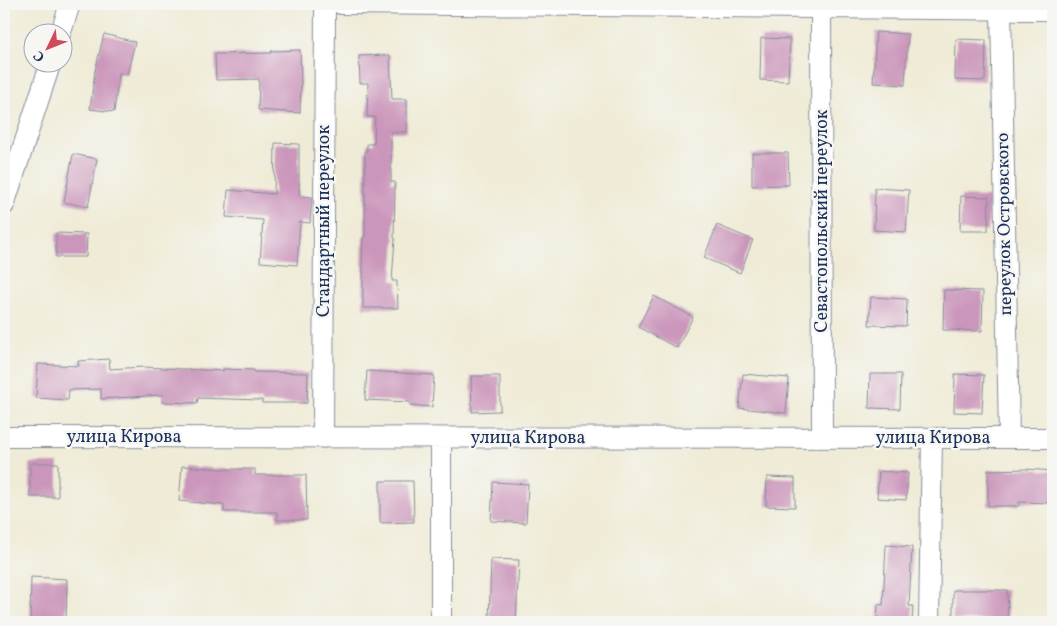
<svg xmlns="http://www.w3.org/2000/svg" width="1057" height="626" font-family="Vollkorn,serif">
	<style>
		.building { fill: #cb96bb }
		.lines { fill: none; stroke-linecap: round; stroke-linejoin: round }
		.minor-casing { stroke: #858d9a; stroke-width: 22 }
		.minor { stroke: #fff; stroke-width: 20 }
		.labels { text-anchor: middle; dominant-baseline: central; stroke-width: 5; stroke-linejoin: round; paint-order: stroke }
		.street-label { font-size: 18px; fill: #1b2f5e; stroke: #f6f6f2 }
	</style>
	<rect width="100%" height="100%" fill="#f6f6f2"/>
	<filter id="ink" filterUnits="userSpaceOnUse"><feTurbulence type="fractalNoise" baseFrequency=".02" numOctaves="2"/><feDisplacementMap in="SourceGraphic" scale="10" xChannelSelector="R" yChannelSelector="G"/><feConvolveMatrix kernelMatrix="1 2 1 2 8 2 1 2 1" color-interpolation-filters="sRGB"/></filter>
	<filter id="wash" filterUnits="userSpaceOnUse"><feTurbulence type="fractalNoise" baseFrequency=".0096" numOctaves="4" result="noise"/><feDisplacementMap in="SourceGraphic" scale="20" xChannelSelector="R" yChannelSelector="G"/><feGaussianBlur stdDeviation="1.12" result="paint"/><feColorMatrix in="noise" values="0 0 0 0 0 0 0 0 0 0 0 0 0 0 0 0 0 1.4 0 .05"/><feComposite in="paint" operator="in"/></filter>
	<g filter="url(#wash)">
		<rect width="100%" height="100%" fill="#efebd6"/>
		<g id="blocks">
			<!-- building -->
			<path class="building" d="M 876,32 L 908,34 L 905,85 L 873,83 Z
				M 104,34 L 135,42 L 127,75 L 119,73 L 114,112 L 90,109 L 95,71 Z
				M 761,38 L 790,39 L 788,81 L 760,80 Z
				M 956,39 L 986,40 L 985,81 L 955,80 Z
				M 300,50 L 301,81 L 300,113 L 258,110 L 259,79 L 216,80 L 215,54 L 271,53 L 271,51 Z
				M 390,55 L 392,99 L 407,99 L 407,132 L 391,132 L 391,182 L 395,182 L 394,238 L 395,238 L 392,281 L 397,281 L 398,308 L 363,308 L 363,265 L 362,265 L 363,237 L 365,237 L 365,151 L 367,151 L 367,144 L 374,144 L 375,117 L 367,117 L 368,83 L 360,83 L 359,56 Z
				M 275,143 L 299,144 L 299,196 L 312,197 L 310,223 L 300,222 L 297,265 L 260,262 L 263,220 L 226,217 L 228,190 L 274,194 Z
				M 752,153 L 788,153 L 789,185 L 752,186 Z
				M 73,154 L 97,159 L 88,207 L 64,202 Z
				M 875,188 L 909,190 L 906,232 L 874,230 Z
				M 961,196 L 989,197 L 988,231 L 960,231 Z
				M 717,225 L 753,240 L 740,273 L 704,258 Z
				M 56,233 L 87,234 L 86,257 L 56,257 Z
				M 944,290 L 983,291 L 982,331 L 943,330 Z
				M 654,296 L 693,317 L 677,348 L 638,327 Z
				M 871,297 L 907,299 L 906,326 L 869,325 Z
				M 109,359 L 110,369 L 143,367 L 223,371 L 223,369 L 254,370 L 254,372 L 308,373 L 307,403 L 262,403 L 262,400 L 198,398 L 197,403 L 162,402 L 163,395 L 101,399 L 101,389 L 69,390 L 68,400 L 36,398 L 38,364 L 79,366 L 78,361 Z
				M 367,371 L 434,375 L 432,407 L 410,405 L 410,402 L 365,400 Z
				M 743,374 L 789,378 L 786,413 L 739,408 Z
				M 870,374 L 901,374 L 900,409 L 869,408 Z
				M 955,374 L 984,375 L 982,413 L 954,412 Z
				M 471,376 L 500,376 L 500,411 L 472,412 Z
				M 30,463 L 58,463 L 58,497 L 30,497 Z
				M 182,466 L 222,469 L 255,469 L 255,475 L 306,475 L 307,520 L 277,520 L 277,512 L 224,512 L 224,505 L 179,501 Z
				M 1027,469 L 1053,471 L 1053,503 L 1019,502 L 1019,506 L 988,506 L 988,470 Z
				M 879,471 L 908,473 L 906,500 L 877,498 Z
				M 767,477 L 795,478 L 795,507 L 766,506 Z
				M 380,481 L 413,481 L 414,522 L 380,523 Z
				M 493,482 L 528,484 L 526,523 L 491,521 Z
				M 886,545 L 912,547 L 909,606 L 913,606 L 912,622 L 877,622 L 878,604 L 883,605 Z
				M 491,559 L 519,560 L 516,622 L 489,622 Z
				M 31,577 L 67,579 L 66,622 L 30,622 Z
				M 953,590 L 1007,590 L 1008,620 L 953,620 Z"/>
		</g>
	</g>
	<g filter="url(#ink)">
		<use href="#blocks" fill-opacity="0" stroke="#858d9a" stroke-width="1"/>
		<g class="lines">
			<!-- minor casing -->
			<g class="minor-casing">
				<path id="minor" d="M 341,4 L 1053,10
					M 821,4 L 822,438
					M 1001,9 L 1009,438
					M 61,32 L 70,4
					M 4,205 L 51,62
					M 4,437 L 1053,438
					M 323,438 L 325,4
					M 441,622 L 441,438
					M 929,622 L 932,438"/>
			</g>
			<!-- minor -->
			<use href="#minor" class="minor"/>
		</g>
	</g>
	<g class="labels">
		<!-- street labels -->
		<g class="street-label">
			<text transform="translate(324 221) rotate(-90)">Стандартный переулок</text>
			<text transform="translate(822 221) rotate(-90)">Севастопольский переулок</text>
			<text transform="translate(1005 224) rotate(-91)">переулок Островского</text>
			<text x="124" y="437">улица Кирова</text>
			<text x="528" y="438">улица Кирова</text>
			<text x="933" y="438">улица Кирова</text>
		</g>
	</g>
	<!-- margin -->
	<rect width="1057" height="626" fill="none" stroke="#f6f6f2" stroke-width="20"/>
	<!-- north arrow -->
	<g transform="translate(48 48) rotate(227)"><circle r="24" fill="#f6f6f2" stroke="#9ea6b7"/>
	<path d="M0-4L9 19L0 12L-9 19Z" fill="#d1495b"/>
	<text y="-8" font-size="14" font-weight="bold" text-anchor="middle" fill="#1b2f5e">С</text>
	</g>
</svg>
